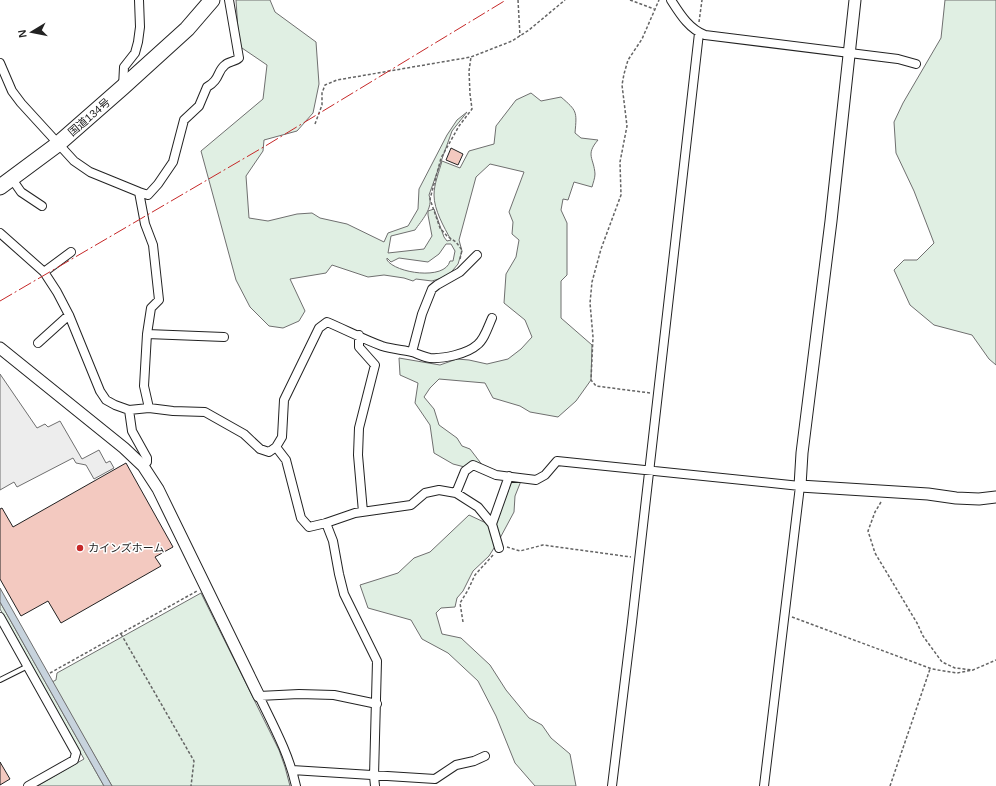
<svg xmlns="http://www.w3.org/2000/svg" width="996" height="786" font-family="Arial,'Noto Sans JP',sans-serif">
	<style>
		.green { fill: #e0efe3; stroke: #6f6f6f; fill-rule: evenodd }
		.parking { fill: #ededed; stroke: #6f6f6f }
		.water { fill: #c7d3dd; stroke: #6f6f6f }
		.building { fill: #f3c9c0; stroke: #222 }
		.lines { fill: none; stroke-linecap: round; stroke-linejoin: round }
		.lane-casing { stroke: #222; stroke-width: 6 }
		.street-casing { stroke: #222; stroke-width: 10 }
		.secondary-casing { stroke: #222; stroke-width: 13 }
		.highway-casing { stroke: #222; stroke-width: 17 }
		.path { stroke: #646464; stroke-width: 1.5; stroke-dasharray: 3 2; stroke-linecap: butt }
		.lane { stroke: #fff; stroke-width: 4 }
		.street { stroke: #fff; stroke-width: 8 }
		.secondary { stroke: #fff; stroke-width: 11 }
		.highway { stroke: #fff; stroke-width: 15 }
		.power { stroke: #c62828; stroke-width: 1; stroke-dasharray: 14 3 2 3; stroke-linecap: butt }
		.poi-dot { fill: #c62828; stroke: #fff; stroke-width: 1.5 }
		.labels { text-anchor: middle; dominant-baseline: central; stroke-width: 3; stroke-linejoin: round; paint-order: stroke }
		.street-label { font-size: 11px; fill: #222; stroke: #fff }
		.poi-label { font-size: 11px; fill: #222; stroke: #fff; text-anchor: start }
	</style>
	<rect width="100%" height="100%" fill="#fff"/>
	<!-- green -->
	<path class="green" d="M 236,0 L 270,0 L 275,12 L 316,42 L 319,84 L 313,113 L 297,131 L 264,140 L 263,151 L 246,176 L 249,218 L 268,221 L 297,214 L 312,213 L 320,218 L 347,224 L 384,242 L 388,233 L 408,226 L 418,209 L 419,189 L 447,135 L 457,120 L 467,112 L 452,131 L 429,195 C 434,208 421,221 415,230 L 391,236 L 388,253 L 424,249 L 432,236 L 428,215 L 428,211 L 434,209 L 444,237 L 447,241 L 451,240 C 444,227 434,210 434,195 C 434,184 439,172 442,161 L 460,168 L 469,151 L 494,144 L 496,126 L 516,100 L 531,93 L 541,101 L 561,97 C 577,111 577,111 575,133 L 581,138 L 598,140 C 585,155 594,158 595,174 C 595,178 593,183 592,187 L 574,182 L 568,200 L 563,199 L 561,210 L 567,223 L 567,275 L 561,281 L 561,318 L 592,345 L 591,380 L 576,401 L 558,417 L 530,412 L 520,406 L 493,398 L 485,383 L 439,379 L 430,388 L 424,397 L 434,409 L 439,425 L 457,438 L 462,446 L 470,449 L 483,466 L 480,471 L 453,464 L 434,453 L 430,425 L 415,403 L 418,383 L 400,375 L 399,358 L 440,365 L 457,359 L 469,360 L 487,364 L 508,359 L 521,349 L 532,337 L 525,320 L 504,303 L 506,274 L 516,257 L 519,240 L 512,234 L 513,222 L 509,212 L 524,172 L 490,164 L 476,177 L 459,240 L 462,251 L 458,264 L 448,276 L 432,281 L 416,279 L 413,281 L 404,278 L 384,275 L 368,277 L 332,265 L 326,273 L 290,279 L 305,311 L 299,321 L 283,328 L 269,326 L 250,307 L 236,280 L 201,151 L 263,99 L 267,65 L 239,46 ZM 446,244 L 451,244 L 455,251 L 453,261 L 450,261 C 445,281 395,273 387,260 L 387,258 L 391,262 L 399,258 L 428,262 L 439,254 Z
		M 945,0 L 996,0 L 996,365 L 989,359 L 972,335 L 934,325 L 910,305 L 894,270 L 904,260 L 917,260 L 934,243 L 914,191 L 896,153 L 894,122 L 903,103 L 941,38 Z
		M 512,480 L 521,481 L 515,496 L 514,512 L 499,540 L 489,556 L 473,571 L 463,591 L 457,598 L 455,607 L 441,608 L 436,613 L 442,634 L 461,638 L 490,665 L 506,690 L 529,718 L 542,725 L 551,738 L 570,754 L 576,786 L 535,786 L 515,763 L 496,716 L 478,681 L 448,653 L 422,639 L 411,620 L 368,608 L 360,585 L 398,573 L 414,558 L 430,552 L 469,515 L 486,523 L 496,520 Z
		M 201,593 L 279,750 L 285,767 L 290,786 L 112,786 L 52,682 L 56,680 L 57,673 Z
		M 0,602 L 104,786 L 37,786 L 84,759 L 0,609 Z"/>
	<!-- parking -->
	<path class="parking" d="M 0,374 L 37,428 L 45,424 L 48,427 L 60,421 L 82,459 L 99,450 L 106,463 L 110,461 L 114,468 L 94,479 L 86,465 L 76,463 L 73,458 L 17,487 L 14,482 L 0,490 Z"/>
	<!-- water -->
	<path class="water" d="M 0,588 L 112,786 L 104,786 L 0,602 Z"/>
	<!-- building -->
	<path class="building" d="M 451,148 L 463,154 L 458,165 L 446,160 Z
		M 126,463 L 173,547 L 155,557 L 161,566 L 61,623 L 48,601 L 21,616 L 0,579 L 0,509 L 2,508 L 13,527 Z
		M 0,762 L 10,779 L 0,785 Z"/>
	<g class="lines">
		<!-- lane casing -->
		<g class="lane-casing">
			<path id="lane" d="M 0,680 L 28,666"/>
		</g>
		<!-- street casing -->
		<g class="street-casing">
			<path id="street" d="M 671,0 C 680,14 689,29 705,35 L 898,59 L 916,64
				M 0,63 L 12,91 L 21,103 L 74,161 L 90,172 L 139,192 L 145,224 L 153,245 L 159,300 L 151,308 L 147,334 L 144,386 L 149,408
				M 123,87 L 124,67 L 135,53 L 138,42 L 140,27 L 139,0
				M 12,179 L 21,192 L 42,206
				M 139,192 L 148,195 L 158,184 L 173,162 L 184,120 L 199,106 L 207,87 C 220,80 217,71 225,65 C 229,61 235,62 239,58 L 229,0
				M 0,233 L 44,272 L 57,292 L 69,315 L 100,391 L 106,400 L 115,405 L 129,410 L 149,408 L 173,411 L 205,412 L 244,434 L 260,449 L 269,452 L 276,447 L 282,437 L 284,400 L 319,328 L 327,322 C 346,330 363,339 382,346 C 391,349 403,350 412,352 L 422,314 L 432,289 L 437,285 L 460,272 L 477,255
				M 44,272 L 71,252
				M 147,334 L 224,337
				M 359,335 L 359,347 L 375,365 L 359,428 L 358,455 L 363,512
				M 38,343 L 69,315
				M 412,352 C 418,354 424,357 430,358 C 443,359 467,354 477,345 C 484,340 488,327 492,318
				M 129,410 L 132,431 L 147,458 L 147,462 L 143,466
				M 276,447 L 286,460 L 301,518 L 309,527 L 326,523 L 355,513 L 411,505 L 425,493 L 439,490 L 456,493 L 478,507 L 492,524 L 499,548
				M 456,493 L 465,471 L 473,465 L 496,475 L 536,480 L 545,475 L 557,461 L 800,486 L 764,786
				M 326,523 L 333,541 L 339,574 L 344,594 L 377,661 L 374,776 L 375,786
				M 492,524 L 509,476
				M 0,617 L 76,753 L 74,760 L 28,786
				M 292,770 L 435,779 L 456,765 L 474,761 L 485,756
				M 296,786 C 289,754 273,725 259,696 L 299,694 L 334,695 L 377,704
				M 612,786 L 632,622 L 699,33"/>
		</g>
		<!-- secondary casing -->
		<g class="secondary-casing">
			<path id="secondary" d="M 855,0 L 831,221 L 802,453 L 800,486 L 928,494 L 956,498 L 979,499 L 996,497
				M 0,348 L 124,448 L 143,466 L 158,489 L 259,696"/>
		</g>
		<!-- highway casing -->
		<g class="highway-casing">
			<path id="highway" d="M 0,187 L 58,144 L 123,87 L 187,29 L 212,0"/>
		</g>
		<!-- path -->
		<path class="path" d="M 518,0 L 520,36
			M 630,0 L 654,9
			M 699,22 L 702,0
			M 315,124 L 322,105 L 322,93 L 325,85 L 337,80 L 471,57 L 512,41 L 529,30 L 565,0
			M 460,259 L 462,250 L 456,242 L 447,236 L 440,228 L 430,199 L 441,158 L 459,126 L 472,109 L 470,94 L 469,71 L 471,57
			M 650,393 L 596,386 L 591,380 L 593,337 L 590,303 L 592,282 L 601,249 L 621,195 L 620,162 L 627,126 L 622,85 L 624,74 L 628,60 L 642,39 L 659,0
			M 881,502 L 875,512 L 868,531 L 875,553 L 917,623 L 923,636 L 942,662 L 955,668 L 973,670
			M 507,547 L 520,551 L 543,545 L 631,557
			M 792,617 L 932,669 L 957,673 L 973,670 L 996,660
			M 463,622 L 460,603 L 468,590 L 475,575 L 493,555
			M 121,634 L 194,761 L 191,786
			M 50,673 L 197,591
			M 890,786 L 930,669"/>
		<!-- lane -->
		<use href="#lane" class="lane"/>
		<!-- street -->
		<use href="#street" class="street"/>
		<!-- secondary -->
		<use href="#secondary" class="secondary"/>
		<!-- highway -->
		<use href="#highway" class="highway"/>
		<!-- power -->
		<path class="power" d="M 0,301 L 267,145 L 506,0"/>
	</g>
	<!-- markers -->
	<circle class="poi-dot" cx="80" cy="548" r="4"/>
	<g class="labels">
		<!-- street labels -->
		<g class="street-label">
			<text transform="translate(89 117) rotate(-41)">国道134号</text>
		</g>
		<!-- poi labels -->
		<g class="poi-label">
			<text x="88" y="548">カインズホーム</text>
		</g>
	</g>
	<!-- north arrow -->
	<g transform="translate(32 32) rotate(260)" stroke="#ffffff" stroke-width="3" paint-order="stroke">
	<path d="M0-3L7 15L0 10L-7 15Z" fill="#222222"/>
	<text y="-6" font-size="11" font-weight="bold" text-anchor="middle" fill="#222222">N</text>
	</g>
</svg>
